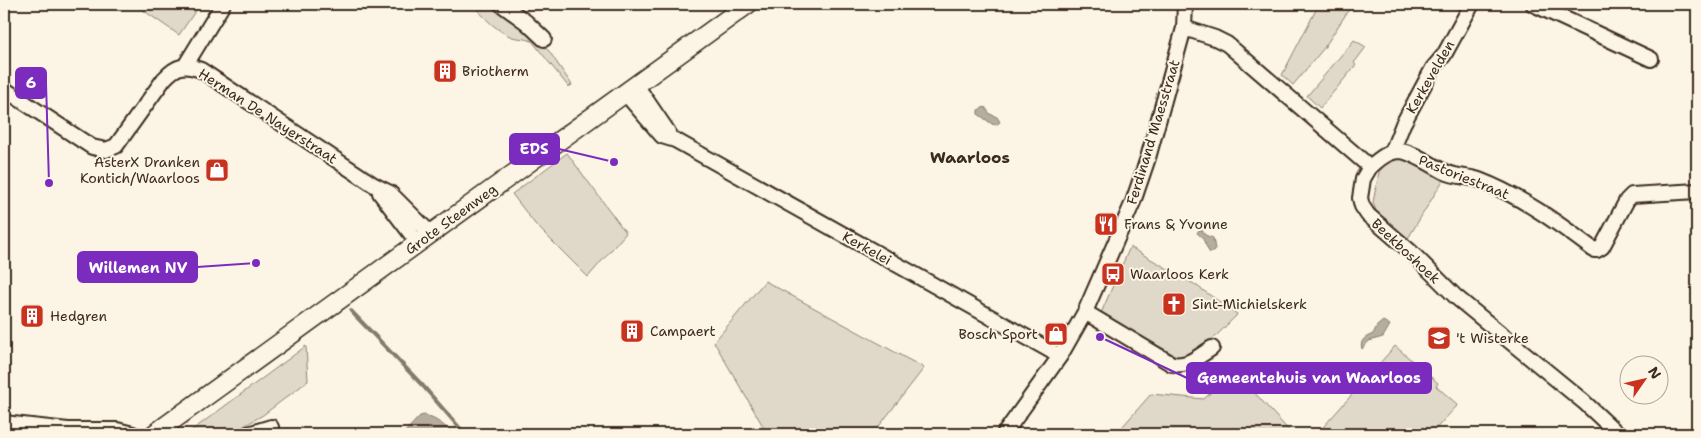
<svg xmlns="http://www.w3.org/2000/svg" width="1701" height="438" font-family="'Shantell Sans',sans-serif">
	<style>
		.green { fill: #e0d8c8; stroke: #8e8173 }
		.water { fill: #b7ad9e; stroke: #85796b }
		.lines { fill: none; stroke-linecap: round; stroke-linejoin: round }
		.stream { stroke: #85796b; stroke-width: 4 }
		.minor-casing { stroke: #3b2a1e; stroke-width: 18 }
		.major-casing { stroke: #3b2a1e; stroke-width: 21 }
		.minor { stroke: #fcf5e5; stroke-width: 14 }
		.major { stroke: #fcf5e5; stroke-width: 18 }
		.labels { text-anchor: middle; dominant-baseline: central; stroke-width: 4; stroke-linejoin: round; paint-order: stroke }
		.poi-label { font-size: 14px; fill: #3b2a1e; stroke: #fcf5e5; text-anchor: start }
		.street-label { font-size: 14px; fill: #3b2a1e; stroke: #fcf5e5 }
		.quarter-label { font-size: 16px; font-weight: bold; fill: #3b2a1e; stroke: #fcf5e5 }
		.leader { fill: none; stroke: #7b2cbf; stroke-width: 2 }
		.callout-dot { fill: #7b2cbf; stroke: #fcf5e5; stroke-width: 2 }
		.callout { fill: #7b2cbf; stroke: #7b2cbf; stroke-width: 2 }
		.callout-label { font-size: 15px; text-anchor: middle; font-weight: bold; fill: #fff }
	</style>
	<rect width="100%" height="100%" fill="#fcf5e5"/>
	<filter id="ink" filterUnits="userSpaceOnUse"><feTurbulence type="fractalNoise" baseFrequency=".02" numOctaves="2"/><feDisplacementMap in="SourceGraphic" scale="10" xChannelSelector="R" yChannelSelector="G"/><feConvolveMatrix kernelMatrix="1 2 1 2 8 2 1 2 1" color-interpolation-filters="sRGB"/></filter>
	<g filter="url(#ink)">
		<!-- green -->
		<path class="green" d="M 134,4 L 200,4 L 179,35 Z
			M 473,4 L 494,4 L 522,25 L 549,51 L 572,85 L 568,87 L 567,85 L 532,41 C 526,38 519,39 512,37 C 498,32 482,16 473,4 Z
			M 1319,4 L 1343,4 L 1350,8 L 1324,48 L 1293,85 L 1282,75 Z
			M 1354,40 L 1366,47 L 1354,63 L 1356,65 L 1320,108 L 1307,96 Z
			M 567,153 L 626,233 L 588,277 L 535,224 L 512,194 Z
			M 1398,158 L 1405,158 L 1445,177 L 1407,240 L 1377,214 L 1373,202 L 1379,172 L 1386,163 Z
			M 1130,247 L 1194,284 L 1237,314 L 1236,316 C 1220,331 1201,356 1178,357 L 1101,313 Z
			M 765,281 L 924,368 L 873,434 L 769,434 L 767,433 L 714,342 Z
			M 306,346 L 308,381 L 263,415 L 230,434 L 187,434 Z
			M 1395,346 L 1438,383 L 1436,386 L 1458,405 L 1455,408 L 1431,434 L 1317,434 Z
			M 1234,370 L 1292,434 L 1116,434 L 1151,394 L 1204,399 Z"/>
		<!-- water -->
		<path class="water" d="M 985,107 L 990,114 L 997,117 L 1000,122 L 996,125 L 992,124 L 978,114 L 978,110 Z
			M 1199,230 L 1202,230 L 1205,235 L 1213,238 L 1215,249 L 1213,252 L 1209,252 L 1202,237 L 1197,233 Z
			M 1383,321 L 1390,325 L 1383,337 L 1369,341 L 1362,349 C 1359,340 1366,337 1373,334 L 1377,326 Z
			M 424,415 C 434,418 447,426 452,434 L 403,434 L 420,416 Z"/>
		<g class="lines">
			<!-- stream -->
			<path class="stream" d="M 351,311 L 423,386 L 465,434"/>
			<!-- minor casing -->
			<g class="minor-casing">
				<path id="minor" d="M 501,4 L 526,22 L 544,39
					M 1533,4 L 1651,59
					M 1184,28 L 1215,38 L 1227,44 L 1370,167 L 1363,179 L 1360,198 L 1362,206 L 1368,215 L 1411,252 L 1456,297 L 1584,402 L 1618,434
					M 185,66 L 223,4
					M 636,85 L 668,132
					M 4,89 L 92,147 L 106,150 L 116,146 L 164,79 C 177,65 184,64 201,70 L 374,185 L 390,193 L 431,234
					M 625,93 L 662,136 L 675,140 L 1060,356
					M 1392,152 L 1403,124 L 1433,68 L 1444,55 L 1472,4
					M 1370,167 C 1378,160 1388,151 1400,151 C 1413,152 1433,166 1445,172 C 1455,177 1468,176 1479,180 C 1521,196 1558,223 1594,250 L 1597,250 L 1602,247 L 1627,200 L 1632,195 L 1697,191
					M 380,193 L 418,243
					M 1085,312 L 1172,364 C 1188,367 1199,356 1212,348
					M 4,423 L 68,430 L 117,430 L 133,434
					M 248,434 L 271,427
					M 1004,434 L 1060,356 L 1085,312 L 1133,202 L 1148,158 L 1184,28 L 1185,4"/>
			</g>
			<!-- major casing -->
			<g class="major-casing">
				<path id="major" d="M 154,434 L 748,4"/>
			</g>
			<!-- minor -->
			<use href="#minor" class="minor"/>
			<!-- major -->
			<use href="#major" class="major"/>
		</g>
	</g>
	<!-- icons -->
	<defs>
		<g id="building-square" transform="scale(1.25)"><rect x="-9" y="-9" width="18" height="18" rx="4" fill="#c8321e" stroke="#fcf5e5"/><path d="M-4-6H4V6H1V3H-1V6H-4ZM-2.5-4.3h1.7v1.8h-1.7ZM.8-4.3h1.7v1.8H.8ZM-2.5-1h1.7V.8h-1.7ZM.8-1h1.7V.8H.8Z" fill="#fff"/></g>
		<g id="shop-square" transform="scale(1.25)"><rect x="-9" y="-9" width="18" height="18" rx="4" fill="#c8321e" stroke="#fcf5e5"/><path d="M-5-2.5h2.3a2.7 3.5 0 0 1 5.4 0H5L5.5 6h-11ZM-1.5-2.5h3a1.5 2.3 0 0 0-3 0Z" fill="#fff"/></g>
		<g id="restaurant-square" transform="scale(1.25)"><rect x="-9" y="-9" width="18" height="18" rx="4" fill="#c8321e" stroke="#fcf5e5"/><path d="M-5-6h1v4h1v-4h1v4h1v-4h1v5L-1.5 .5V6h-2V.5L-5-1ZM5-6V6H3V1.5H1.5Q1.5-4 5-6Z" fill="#fff"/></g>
		<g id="bus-square" transform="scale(1.25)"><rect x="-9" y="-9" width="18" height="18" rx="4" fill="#c8321e" stroke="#fcf5e5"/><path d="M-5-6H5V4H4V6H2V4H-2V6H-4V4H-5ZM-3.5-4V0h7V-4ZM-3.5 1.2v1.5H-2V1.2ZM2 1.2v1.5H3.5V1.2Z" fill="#fff"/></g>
		<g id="church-square" transform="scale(1.25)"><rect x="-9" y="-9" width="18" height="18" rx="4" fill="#c8321e" stroke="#fcf5e5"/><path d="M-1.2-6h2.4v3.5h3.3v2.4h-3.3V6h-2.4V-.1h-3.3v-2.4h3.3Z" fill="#fff"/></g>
		<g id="school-square" transform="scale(1.25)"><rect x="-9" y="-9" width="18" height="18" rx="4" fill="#c8321e" stroke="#fcf5e5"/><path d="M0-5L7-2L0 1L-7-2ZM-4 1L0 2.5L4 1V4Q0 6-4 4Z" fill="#fff"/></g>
	</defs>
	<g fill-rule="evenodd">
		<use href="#building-square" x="445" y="71"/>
		<use href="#shop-square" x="217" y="170"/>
		<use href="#restaurant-square" x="1106" y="224"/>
		<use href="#bus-square" x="1113" y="274"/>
		<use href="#church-square" x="1174" y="304"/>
		<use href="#building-square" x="32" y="316"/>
		<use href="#building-square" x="632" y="331"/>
		<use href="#shop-square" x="1056" y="334"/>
		<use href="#school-square" x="1439" y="338"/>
	</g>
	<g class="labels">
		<!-- poi labels -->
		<g class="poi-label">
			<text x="462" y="71">Briotherm</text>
			<text x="200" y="162" text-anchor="end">AsterX Dranken<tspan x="200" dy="16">Kontich/Waarloos</tspan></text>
			<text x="1124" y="224">Frans &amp; Yvonne</text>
			<text x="1130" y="274">Waarloos Kerk</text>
			<text x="1192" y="304">Sint-Michielskerk</text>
			<text x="50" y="316">Hedgren</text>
			<text x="650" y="331">Campaert</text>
			<text x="1038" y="334" text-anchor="end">Bosch Sport</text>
			<text x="1456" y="338">'t Wisterke</text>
		</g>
		<!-- street labels -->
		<g class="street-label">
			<text transform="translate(1430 77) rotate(-60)">Kerkevelden</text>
			<text transform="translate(268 116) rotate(33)">Herman De Nayerstraat</text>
			<text transform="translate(1153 132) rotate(-73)">Ferdinand Maesstraat</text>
			<text transform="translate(1464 177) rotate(22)">Pastoriestraat</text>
			<text transform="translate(451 219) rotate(-36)">Grote Steenweg</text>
			<text transform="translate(867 248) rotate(29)">Kerkelei</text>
			<text transform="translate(1406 251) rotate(43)">Beekboshoek</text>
		</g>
		<!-- quarter labels -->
		<g class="quarter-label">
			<text x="970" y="157">Waarloos</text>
		</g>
	</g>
	<!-- callouts -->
	<path class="leader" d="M49 183L46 83M614 162L559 149M256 263L197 267M1100 337L1187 378"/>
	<g class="callout-dot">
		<circle cx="49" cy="183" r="5"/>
		<circle cx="614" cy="162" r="5"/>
		<circle cx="256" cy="263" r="5"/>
		<circle cx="1100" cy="337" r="5"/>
	</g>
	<g class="callout">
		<rect x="16" y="68" width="30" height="30" rx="5"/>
		<rect x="510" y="134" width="49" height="30" rx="5"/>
		<rect x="78" y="252" width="119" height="30" rx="5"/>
		<rect x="1187" y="363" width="244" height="30" rx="5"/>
	</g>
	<g class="callout-label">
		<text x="31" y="88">6</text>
		<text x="534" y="154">EDS</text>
		<text x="138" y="273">Willemen NV</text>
		<text x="1309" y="383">Gemeentehuis van Waarloos</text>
	</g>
	<!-- margin -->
	<rect width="1701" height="438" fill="none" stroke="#fcf5e5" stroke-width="20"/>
	<rect x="10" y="10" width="1681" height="418" fill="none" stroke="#3b2a1e" stroke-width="2" filter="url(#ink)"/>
	<!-- north arrow -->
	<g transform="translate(1644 380) rotate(56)"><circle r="24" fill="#fcf5e5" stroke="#afa495"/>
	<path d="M0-4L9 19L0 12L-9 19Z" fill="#c8321e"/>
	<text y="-8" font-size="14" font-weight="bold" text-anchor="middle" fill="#3b2a1e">N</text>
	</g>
</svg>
